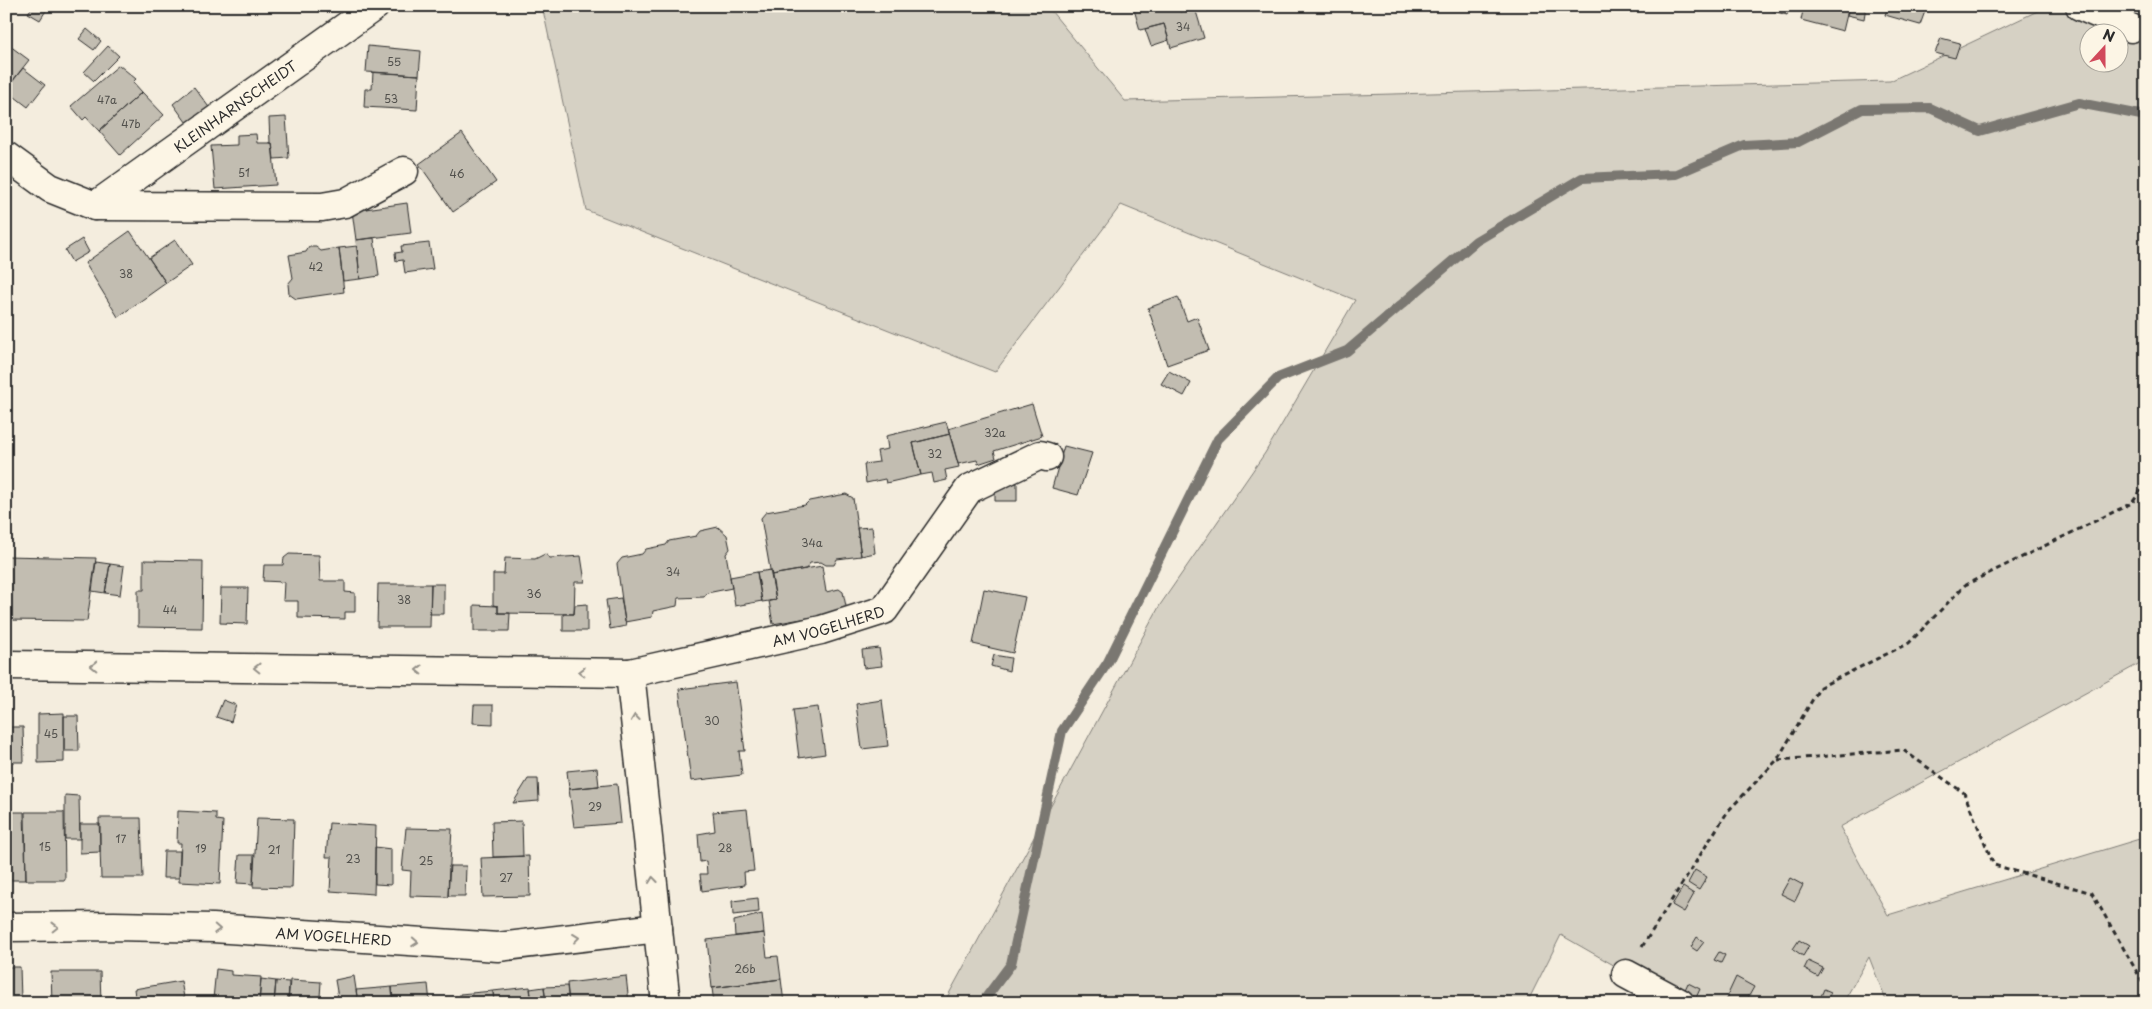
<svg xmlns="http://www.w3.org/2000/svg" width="2152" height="1009" font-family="'Playpen Sans',sans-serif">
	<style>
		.green { fill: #d6d1c4; stroke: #807e78; fill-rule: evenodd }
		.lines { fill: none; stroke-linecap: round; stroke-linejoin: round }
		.stream { stroke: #7a7771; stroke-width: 10 }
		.building { fill: #c2bdb1; stroke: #2b2b2b }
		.minor-casing { stroke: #2b2b2b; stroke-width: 31 }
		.path { stroke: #2b2b2b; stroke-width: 3; stroke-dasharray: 5 4; stroke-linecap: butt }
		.minor { stroke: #fcf5e5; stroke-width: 28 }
		.oneway { stroke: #949088 }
		.labels { text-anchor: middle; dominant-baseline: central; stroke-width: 5; stroke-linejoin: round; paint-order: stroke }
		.number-label { font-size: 11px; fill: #51504c }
		.street-label { font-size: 14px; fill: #2b2b2b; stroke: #fcf5e5 }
	</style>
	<rect width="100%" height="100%" fill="#f4edde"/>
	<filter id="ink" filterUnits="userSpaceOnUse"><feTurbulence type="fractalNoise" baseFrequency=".02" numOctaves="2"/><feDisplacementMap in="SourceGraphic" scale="10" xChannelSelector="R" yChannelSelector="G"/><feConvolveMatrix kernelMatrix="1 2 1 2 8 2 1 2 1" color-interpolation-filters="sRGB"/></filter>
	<g filter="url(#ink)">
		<!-- green -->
		<path class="green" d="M 540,6 L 1047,6 L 1125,101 L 1890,81 L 2048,6 L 2146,6 L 2146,660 L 1840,827 L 1888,915 L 2146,837 L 2146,1003 L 1887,1003 L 1869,957 L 1843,1003 L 1680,1003 L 1561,935 L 1527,1003 L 944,1003 L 1160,605 L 1265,453 L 1355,300 L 1121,205 L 995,372 L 586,210 L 543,10 ZM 2090,32 L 2120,32 L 2120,62 L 2090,62 Z"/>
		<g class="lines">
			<!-- stream -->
			<path class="stream" d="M 982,1003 L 1011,964 L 1062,731 L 1108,662 L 1218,439 L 1278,378 L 1347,351 L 1476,241 L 1582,178 L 1676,174 L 1744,145 L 1798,142 L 1862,109 L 1930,108 L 1980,131 L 2079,103 L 2146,116"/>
		</g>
		<!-- building -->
		<path class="building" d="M 33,6 L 42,6 L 47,9 L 40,20 L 28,13 Z
			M 1133,6 L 1179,6 L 1180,12 L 1195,8 L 1204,38 L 1171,48 L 1164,24 L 1140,30 Z
			M 1771,6 L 1790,6 L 1787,15 L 1770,10 Z
			M 1804,6 L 1849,6 L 1843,31 L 1801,20 Z
			M 1849,6 L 1866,6 L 1864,19 L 1847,15 Z
			M 1888,6 L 1927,6 L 1920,25 L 1885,15 Z
			M 1164,24 L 1169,40 L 1151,46 L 1145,29 Z
			M 87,29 L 101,41 L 94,50 L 79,39 Z
			M 1941,38 L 1960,43 L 1955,58 L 1935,53 Z
			M 6,43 L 29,60 L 6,89 Z
			M 108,46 L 119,56 L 94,81 L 84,72 Z
			M 368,46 L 421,51 L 419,75 L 366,72 Z
			M 119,65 L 136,79 L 133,82 L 142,92 L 99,131 L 86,117 L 83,120 L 71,106 Z
			M 23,68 L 45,85 L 28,107 L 6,90 Z
			M 373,72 L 419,75 L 417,110 L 364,107 L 365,89 L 372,89 Z
			M 194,87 L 211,110 L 189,126 L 173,104 Z
			M 142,92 L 164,115 L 120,155 L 99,131 Z
			M 286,117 L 289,158 L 274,159 L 272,143 L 270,143 L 269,118 Z
			M 462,133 L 496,182 L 453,212 L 419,164 Z
			M 256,134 L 257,143 L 272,143 L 276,185 L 215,189 L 211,146 L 237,145 L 237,135 Z
			M 407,203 L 411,233 L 356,240 L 352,211 Z
			M 130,231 L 166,283 L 118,317 L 85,263 Z
			M 374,238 L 379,276 L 360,279 L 356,240 Z
			M 82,239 L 89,252 L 72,262 L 65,250 Z
			M 175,240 L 192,265 L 166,283 L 149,258 Z
			M 429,243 L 433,269 L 405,273 L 403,260 L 396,261 L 395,253 L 402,252 L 401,246 Z
			M 357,246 L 360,279 L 343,281 L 339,248 Z
			M 309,247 L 316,247 L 321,251 L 339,248 L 344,292 L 296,299 L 289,294 L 288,284 L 293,278 L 289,255 L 306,252 Z
			M 1178,297 L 1187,321 L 1197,317 L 1209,350 L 1167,365 L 1148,308 Z
			M 1169,371 L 1191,383 L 1184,396 L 1161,384 Z
			M 1032,404 L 1042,436 L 994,451 L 996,458 L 978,464 L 977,460 L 958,464 L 948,429 Z
			M 946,422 L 950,434 L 913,443 L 921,475 L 886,483 L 885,479 L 866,483 L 864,464 L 879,462 L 877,451 L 888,449 L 886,436 Z
			M 950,434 L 959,467 L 945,470 L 947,480 L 934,483 L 932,473 L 921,475 L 913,443 Z
			M 1064,446 L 1092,453 L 1078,495 L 1052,488 Z
			M 995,482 L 1017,483 L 1017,501 L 995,501 Z
			M 846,494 L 853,498 L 861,556 L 837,559 L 834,565 L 826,565 L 821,562 L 810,563 L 806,569 L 771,575 L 761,518 L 766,512 L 805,505 L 809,501 Z
			M 718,527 L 727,535 L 730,549 L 726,554 L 732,588 L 707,593 L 704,597 L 678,598 L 677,606 L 653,611 L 652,617 L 625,622 L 617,564 L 622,558 L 642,554 L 646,549 L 666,545 L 669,541 L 696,536 L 700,531 Z
			M 872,527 L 875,553 L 861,556 L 857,528 Z
			M 289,554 L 319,555 L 320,581 L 345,581 L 345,592 L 355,593 L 355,612 L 345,612 L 345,619 L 298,618 L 298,601 L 283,601 L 284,582 L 263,581 L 264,565 L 283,565 L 284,558 Z
			M 545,554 L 550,558 L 581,556 L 585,582 L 575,582 L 574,614 L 498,613 L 498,606 L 493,605 L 493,574 L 504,574 L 505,558 L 535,559 Z
			M 6,556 L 96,558 L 87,621 L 6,620 Z
			M 144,560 L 203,561 L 202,628 L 138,627 L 138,590 L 144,590 Z
			M 96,562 L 110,564 L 105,593 L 92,591 Z
			M 110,564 L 124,566 L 120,595 L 105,593 Z
			M 822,566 L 826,592 L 839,589 L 843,592 L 847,611 L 773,624 L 769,601 L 776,600 L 771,575 Z
			M 771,570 L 776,600 L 762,602 L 757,572 Z
			M 757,572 L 762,601 L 735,606 L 730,577 Z
			M 378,584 L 431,584 L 430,627 L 377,627 Z
			M 431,584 L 444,584 L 444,614 L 430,614 Z
			M 221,588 L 248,588 L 247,624 L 220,623 Z
			M 984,589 L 1025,597 L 1013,653 L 973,644 Z
			M 621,598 L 626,626 L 610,629 L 606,600 Z
			M 587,604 L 587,631 L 563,631 L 563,614 L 574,614 L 575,605 Z
			M 474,605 L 498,606 L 498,613 L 510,613 L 509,631 L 474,631 Z
			M 879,648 L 882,666 L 864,668 L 862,650 Z
			M 994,655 L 1011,658 L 1009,671 L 991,666 Z
			M 736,682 L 745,751 L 739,751 L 742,775 L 691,781 L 679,689 Z
			M 223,700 L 236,705 L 231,722 L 216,717 Z
			M 882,700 L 888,746 L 862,749 L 856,704 Z
			M 474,705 L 493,705 L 493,724 L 473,723 Z
			M 818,707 L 825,754 L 799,758 L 793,710 Z
			M 6,709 L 8,709 L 9,762 L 6,762 Z
			M 64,713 L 64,762 L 38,763 L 38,714 Z
			M 64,716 L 78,716 L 79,751 L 64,751 Z
			M 8,727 L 23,727 L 24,762 L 9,762 Z
			M 597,768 L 599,786 L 569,789 L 567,771 Z
			M 528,779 L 538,779 L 539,801 L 513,803 Z
			M 617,784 L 621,823 L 574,827 L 569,789 Z
			M 65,795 L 79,796 L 80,839 L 65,839 Z
			M 747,809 L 754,871 L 744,872 L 745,885 L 702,891 L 700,874 L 707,874 L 706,861 L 700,862 L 698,834 L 715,831 L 713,812 Z
			M 178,811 L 216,813 L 216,820 L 223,821 L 220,884 L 179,882 L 181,843 L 177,843 Z
			M 6,812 L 24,812 L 26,880 L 6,880 Z
			M 25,812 L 64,812 L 65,880 L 26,880 Z
			M 99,818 L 141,818 L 143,878 L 101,878 Z
			M 257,818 L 294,819 L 292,888 L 253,887 Z
			M 522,821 L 523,856 L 493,857 L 492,822 Z
			M 329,823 L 376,826 L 374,894 L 330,891 L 332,857 L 326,857 Z
			M 80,824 L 100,824 L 100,852 L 80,853 Z
			M 406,828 L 452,829 L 448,897 L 410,896 L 411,871 L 402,870 Z
			M 375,847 L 391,849 L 391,885 L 375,884 Z
			M 164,851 L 180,851 L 179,878 L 163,878 Z
			M 239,855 L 254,855 L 253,884 L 237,883 Z
			M 529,856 L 530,896 L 483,897 L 481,858 Z
			M 449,866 L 466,866 L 465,896 L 448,896 Z
			M 1695,870 L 1707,877 L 1699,890 L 1688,883 Z
			M 1790,878 L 1803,885 L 1795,901 L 1781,894 Z
			M 1683,887 L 1694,894 L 1684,912 L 1672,905 Z
			M 758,898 L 759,912 L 733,915 L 732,901 Z
			M 762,914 L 764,933 L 735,936 L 734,921 Z
			M 764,933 L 767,957 L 778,956 L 781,979 L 712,988 L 707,940 Z
			M 1697,937 L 1704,942 L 1697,951 L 1691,947 Z
			M 1799,940 L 1809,946 L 1803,956 L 1793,949 Z
			M 1719,952 L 1725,955 L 1721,963 L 1714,960 Z
			M 1808,961 L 1823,968 L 1818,977 L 1804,969 Z
			M 6,967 L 20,967 L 21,1000 L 6,1000 Z
			M 216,969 L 231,971 L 231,975 L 261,977 L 259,1003 L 221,1003 L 221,999 L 213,999 Z
			M 51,972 L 100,972 L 101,1003 L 52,1003 Z
			M 354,976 L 358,1003 L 339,1003 L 335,980 Z
			M 626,976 L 629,1003 L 569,1003 L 567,983 Z
			M 1736,977 L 1754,987 L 1745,1003 L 1724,1003 Z
			M 261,979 L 276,981 L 274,1003 L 259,1003 Z
			M 781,979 L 784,1003 L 714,1003 L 712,988 Z
			M 290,980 L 321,982 L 320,997 L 328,999 L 328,1003 L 288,1003 Z
			M 181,981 L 185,1003 L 136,1003 L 134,989 Z
			M 276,981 L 289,982 L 288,1003 L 274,1003 Z
			M 1688,983 L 1700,989 L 1695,1000 L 1683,994 Z
			M 428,984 L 430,1003 L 393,1003 L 392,987 Z
			M 567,986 L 569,1003 L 546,1003 L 544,987 Z
			M 392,987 L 393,1003 L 358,1003 L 356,990 Z
			M 530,987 L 532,1003 L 494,1003 L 493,991 Z
			M 544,987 L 546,1003 L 532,1003 L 530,989 Z
			M 1824,989 L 1831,992 L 1826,1003 L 1819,1001 Z
			M 493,991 L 494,1003 L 461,1003 L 460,994 Z"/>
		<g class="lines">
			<!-- minor casing -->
			<g class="minor-casing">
				<g id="minor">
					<path d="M 2080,6 L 2131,28"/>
					<path d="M 6,156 L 50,188 L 95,206 L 322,207 L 345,203 L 404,171"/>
					<path id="s1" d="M 95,206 L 375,6"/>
					<path id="s2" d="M 6,665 L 630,673 L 821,630 L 884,610 L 969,489 L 1040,455 L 1047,457"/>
					<path d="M 630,673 L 666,1003"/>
					<path id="s3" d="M 6,927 L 114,926 L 213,928 L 498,947 L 658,928"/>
					<path d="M 1626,974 L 1680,1003"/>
				</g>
			</g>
			<!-- path -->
			<path class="path" d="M 1778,760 L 1903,750 L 1964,793 L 1994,865 L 2092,893 L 2146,988
				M 1642,947 L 1728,811 L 1777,760 L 1820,687 L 1909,643 L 1965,585 L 2132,503 L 2146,483"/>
			<!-- minor -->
			<use href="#minor" class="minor"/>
		</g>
		<!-- one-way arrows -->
		<defs><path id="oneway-chevron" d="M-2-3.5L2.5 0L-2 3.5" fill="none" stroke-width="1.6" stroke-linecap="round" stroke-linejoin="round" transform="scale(1.25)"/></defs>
		<g class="oneway">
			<use href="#oneway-chevron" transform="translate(94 666) rotate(-179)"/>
			<use href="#oneway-chevron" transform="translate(257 668) rotate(-179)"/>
			<use href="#oneway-chevron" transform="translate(419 670) rotate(-179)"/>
			<use href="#oneway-chevron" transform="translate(582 672) rotate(-179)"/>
			<use href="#oneway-chevron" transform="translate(635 718) rotate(-96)"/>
			<use href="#oneway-chevron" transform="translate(653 880) rotate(-96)"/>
			<use href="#oneway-chevron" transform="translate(55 927) rotate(-1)"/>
			<use href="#oneway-chevron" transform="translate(217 929) rotate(3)"/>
			<use href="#oneway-chevron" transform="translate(576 938) rotate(-7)"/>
			<use href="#oneway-chevron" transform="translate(415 942) rotate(4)"/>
		</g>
	</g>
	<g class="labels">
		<!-- number labels -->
		<g class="number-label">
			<text x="1183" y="26">34</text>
			<text x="394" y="61">55</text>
			<text x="391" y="98">53</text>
			<text x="107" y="99">47a</text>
			<text x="131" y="123">47b</text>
			<text x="244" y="172">51</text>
			<text x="457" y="173">46</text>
			<text x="316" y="266">42</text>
			<text x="126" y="273">38</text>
			<text x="995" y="432">32a</text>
			<text x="935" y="453">32</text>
			<text x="812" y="542">34a</text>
			<text x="673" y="571">34</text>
			<text x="534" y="593">36</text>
			<text x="404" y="599">38</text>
			<text x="170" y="609">44</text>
			<text x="712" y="720">30</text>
			<text x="51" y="733">45</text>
			<text x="595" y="806">29</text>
			<text x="121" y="838">17</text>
			<text x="45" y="846">15</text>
			<text x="725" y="847">28</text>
			<text x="201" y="848">19</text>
			<text x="274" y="849">21</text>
			<text x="353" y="858">23</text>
			<text x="426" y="860">25</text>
			<text x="506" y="877">27</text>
			<text x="745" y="968">26b</text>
		</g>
		<!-- street labels -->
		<g class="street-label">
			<text stroke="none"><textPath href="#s1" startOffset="172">KLEINHARNSCHEIDT</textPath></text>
			<text stroke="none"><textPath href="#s2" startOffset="828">AM VOGELHERD</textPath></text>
			<text stroke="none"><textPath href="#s3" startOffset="328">AM VOGELHERD</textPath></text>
		</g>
	</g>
	<!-- margin -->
	<rect width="2152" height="1009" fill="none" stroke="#fcf5e5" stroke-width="25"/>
	<rect x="12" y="12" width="2127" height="984" fill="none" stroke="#2b2b2b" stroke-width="2" filter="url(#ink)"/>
	<!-- north arrow -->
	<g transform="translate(2104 48) rotate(21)"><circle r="24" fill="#fcf5e5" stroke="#a8a49b"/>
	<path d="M0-4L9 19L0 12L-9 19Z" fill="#d1495b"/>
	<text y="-8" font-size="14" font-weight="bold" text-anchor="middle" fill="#2b2b2b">N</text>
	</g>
</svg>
